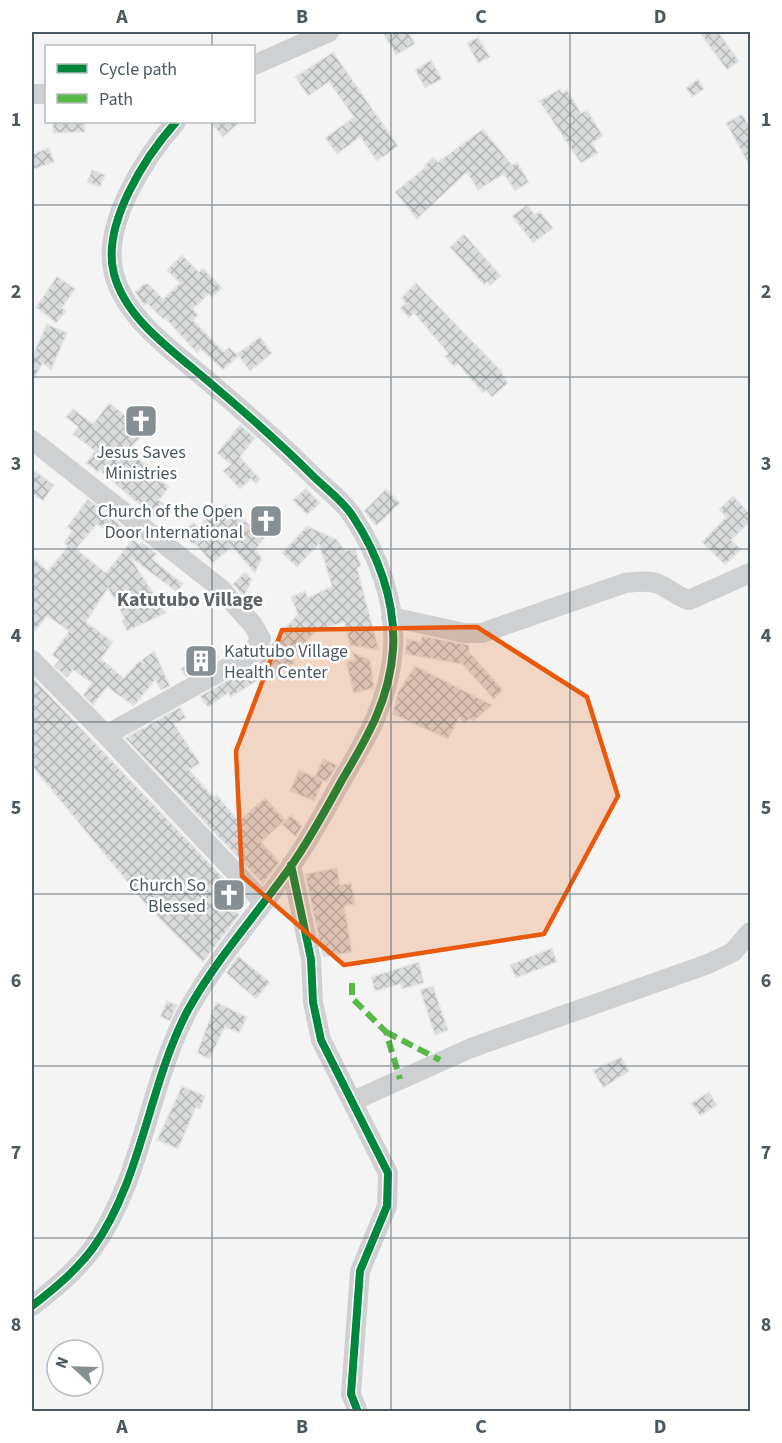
<svg xmlns="http://www.w3.org/2000/svg" width="782" height="1443" font-family="'Source Sans 3',sans-serif">
	<style>
		.building { fill: url(#building-cross-hatch); stroke: #e5e6e7; stroke-width: 1.5 }
		.lines { fill: none; stroke-linecap: round; stroke-linejoin: round }
		.minor { stroke: #ced0d2; stroke-width: 20 }
		.quiet { stroke: #58b947; stroke-width: 6; stroke-dasharray: 12 6; stroke-linecap: butt }
		.cycleway-casing { stroke: #fff; stroke-width: 11 }
		.cycleway { stroke: #00873e; stroke-width: 8 }
		.marked { fill: #e8590c; fill-opacity: 0.2; stroke: #e8590c; stroke-width: 4.5; stroke-linejoin: round }
		.grid { fill: none; stroke: #4a5861; stroke-width: 1.5; stroke-opacity: 0.55 }
		.labels { text-anchor: middle; dominant-baseline: central; stroke-width: 5; stroke-linejoin: round; paint-order: stroke }
		.poi-label { font-size: 18px; fill: #4a5861; stroke: #fff; text-anchor: end }
		.neighbourhood-label { font-size: 20px; font-weight: bold; fill: #5f6468; stroke: #fff }
		.neatline { fill: none; stroke: #4a5861; stroke-width: 2 }
		.grid-label { font-size: 20px; text-anchor: middle; font-weight: bold; fill: #4a5861 }
	</style>
	<defs>
		<pattern id="building-cross-hatch" width="8" height="8" patternUnits="userSpaceOnUse" patternTransform="scale(1.5)"><rect width="8" height="8" fill="#dadcdc"/><path d="M0 0l8 8M0 8l8-8" fill="none" stroke="#b3b5b6"/></pattern>
	</defs>
	<rect width="100%" height="100%" fill="#f4f4f4"/>
	<!-- building -->
	<path class="building" d="M 383,32 L 408,32 L 415,44 L 396,55 Z
		M 699,32 L 718,32 L 739,61 L 727,70 Z
		M 478,37 L 490,57 L 478,63 L 467,43 Z
		M 333,52 L 398,146 L 377,161 L 360,137 L 337,154 L 325,138 L 354,117 L 329,82 L 308,96 L 295,77 Z
		M 431,60 L 442,79 L 425,88 L 415,70 Z
		M 698,79 L 704,89 L 692,97 L 686,88 Z
		M 560,89 L 562,93 L 567,90 L 581,113 L 587,110 L 603,136 L 592,143 L 598,153 L 581,163 L 539,101 Z
		M 742,114 L 750,128 L 750,166 L 726,123 Z
		M 53,122 L 84,122 L 85,132 L 53,133 Z
		M 210,122 L 240,122 L 223,137 Z
		M 483,129 L 512,165 L 517,162 L 529,182 L 515,191 L 504,174 L 478,190 L 468,174 L 465,174 L 417,219 L 395,192 L 426,167 L 424,166 L 433,157 L 438,162 Z
		M 49,148 L 54,162 L 32,170 L 32,154 Z
		M 92,170 L 105,175 L 100,187 L 87,182 Z
		M 527,205 L 535,215 L 540,211 L 553,228 L 533,243 L 512,216 Z
		M 464,234 L 501,276 L 490,286 L 487,282 L 484,285 L 450,247 Z
		M 182,255 L 199,272 L 203,268 L 222,288 L 212,297 L 209,294 L 193,309 L 198,315 L 193,320 L 224,352 L 229,347 L 238,356 L 223,370 L 201,349 L 197,353 L 165,318 L 164,320 L 147,303 L 144,306 L 135,292 L 144,284 L 149,284 L 163,299 L 180,283 L 167,270 Z
		M 57,276 L 75,289 L 62,308 L 66,311 L 56,323 L 36,307 Z
		M 416,283 L 500,370 L 508,383 L 492,397 L 486,390 L 483,393 L 458,364 L 454,367 L 445,356 L 448,353 L 414,313 L 409,318 L 400,308 L 406,303 L 401,298 Z
		M 47,324 L 67,333 L 51,370 L 43,363 L 32,381 L 32,357 Z
		M 260,337 L 272,353 L 250,371 L 237,354 Z
		M 109,403 L 130,419 L 141,406 L 156,419 L 128,451 L 159,474 L 157,477 L 169,487 L 159,500 L 164,504 L 153,516 L 99,470 L 98,472 L 86,463 L 95,451 L 73,434 L 78,427 L 66,417 L 73,409 L 93,424 Z
		M 240,425 L 255,438 L 240,457 L 260,479 L 256,484 L 251,479 L 240,489 L 223,471 L 231,464 L 217,453 Z
		M 32,469 L 54,485 L 43,501 L 32,493 Z
		M 306,488 L 320,503 L 307,515 L 293,500 Z
		M 386,489 L 400,503 L 376,526 L 364,511 Z
		M 733,496 L 750,514 L 750,522 L 731,540 L 741,549 L 725,565 L 702,542 L 726,517 L 719,509 Z
		M 88,499 L 125,529 L 118,539 L 97,524 L 76,549 L 106,573 L 133,539 L 140,545 L 142,542 L 157,554 L 152,559 L 183,584 L 177,592 L 130,557 L 166,613 L 127,631 L 122,621 L 125,619 L 108,588 L 86,622 L 113,642 L 101,659 L 124,678 L 136,664 L 140,661 L 144,664 L 142,660 L 154,651 L 170,686 L 161,690 L 155,680 L 134,706 L 107,687 L 93,705 L 83,695 L 92,683 L 73,670 L 67,678 L 54,666 L 59,660 L 52,655 L 69,631 L 47,616 L 32,635 L 32,557 L 48,571 L 68,546 L 64,543 L 72,531 L 67,527 Z
		M 226,504 L 251,526 L 260,506 L 281,515 L 271,537 L 267,535 L 255,550 L 262,558 L 255,573 L 232,547 L 212,563 L 195,543 L 194,545 L 182,535 L 193,522 L 198,527 L 208,516 L 211,520 Z
		M 307,526 L 336,539 L 346,551 L 355,548 L 361,566 L 357,568 L 379,650 L 350,645 L 344,622 L 316,631 L 292,657 L 295,662 L 271,679 L 268,674 L 231,697 L 228,693 L 208,707 L 200,696 L 256,665 L 272,644 L 285,635 L 282,632 L 298,614 L 291,597 L 305,591 L 308,598 L 332,586 L 319,544 L 297,567 L 282,553 Z
		M 245,572 L 252,579 L 244,597 L 233,584 Z
		M 422,636 L 469,645 L 469,652 L 503,690 L 494,699 L 462,664 L 405,654 L 407,639 L 421,642 Z
		M 206,644 L 219,657 L 186,677 L 181,669 Z
		M 352,652 L 370,660 L 374,688 L 354,693 L 346,662 L 355,660 Z
		M 415,666 L 492,705 L 473,721 L 471,718 L 464,723 L 459,717 L 448,739 L 393,714 L 398,692 Z
		M 32,677 L 247,903 L 237,912 L 239,915 L 203,962 L 148,907 L 32,766 Z
		M 180,707 L 186,718 L 174,724 L 200,763 L 189,770 L 206,789 L 214,797 L 217,795 L 235,817 L 240,820 L 265,798 L 285,820 L 261,842 L 279,862 L 263,884 L 125,738 Z
		M 323,759 L 337,765 L 327,782 L 315,777 Z
		M 299,770 L 323,781 L 314,801 L 290,791 Z
		M 291,815 L 302,826 L 296,837 L 282,824 Z
		M 337,868 L 340,885 L 351,883 L 355,904 L 344,906 L 352,952 L 323,957 L 305,874 Z
		M 552,948 L 557,962 L 516,978 L 510,965 Z
		M 238,956 L 270,982 L 256,999 L 226,973 Z
		M 419,962 L 424,983 L 402,989 L 401,984 L 375,991 L 371,977 Z
		M 433,986 L 448,1030 L 435,1035 L 420,990 Z
		M 167,1001 L 177,1005 L 170,1021 L 160,1017 Z
		M 216,1002 L 247,1017 L 239,1033 L 225,1027 L 209,1059 L 197,1053 Z
		M 621,1057 L 629,1071 L 603,1088 L 593,1070 Z
		M 182,1086 L 205,1096 L 200,1109 L 196,1107 L 178,1149 L 157,1140 Z
		M 709,1092 L 717,1105 L 700,1116 L 691,1103 Z"/>
	<g class="lines">
		<!-- minor -->
		<path class="minor" d="M 254,65 L 329,32
			M 32,94 L 46,94
			M 32,440 L 220,588 L 253,625 L 261,639 L 250,655 L 106,735
			M 391,617 L 464,633 L 482,633 L 625,583 C 636,582 648,580 659,584 C 670,589 677,597 689,600 L 750,573
			M 32,660 L 106,735 L 263,902
			M 291,865 L 311,959 L 313,1002 L 321,1040 L 388,1173 L 387,1206 L 360,1271 L 351,1394 L 358,1412
			M 353,1101 L 471,1048 L 708,964 L 733,952 L 750,932
			M 32,1306 C 54,1289 76,1271 93,1248 C 142,1180 149,1083 188,1010 C 217,958 257,914 291,866 C 310,839 326,809 342,780 C 367,738 390,699 393,649 C 396,602 378,554 352,515 C 342,500 325,488 312,475 C 273,436 232,401 190,366 C 161,342 124,313 114,274 C 101,225 145,157 176,122"/>
		<!-- quiet -->
		<path class="quiet" d="M 352,983 L 352,998 L 386,1032 L 400,1079
			M 386,1032 L 440,1060"/>
		<!-- cycleway casing -->
		<g class="cycleway-casing">
			<path id="cycleway" d="M 291,865 L 311,959 L 313,1002 L 321,1040 L 388,1173 L 387,1206 L 360,1271 L 351,1394 L 358,1412
				M 32,1306 C 54,1289 76,1271 93,1248 C 142,1180 149,1083 188,1010 C 217,958 257,914 291,866 C 310,839 326,809 342,780 C 367,738 390,699 393,649 C 396,602 378,554 352,515 C 342,500 325,488 312,475 C 273,436 232,401 190,366 C 161,342 124,313 114,274 C 101,225 145,157 176,122"/>
		</g>
		<!-- cycleway -->
		<use href="#cycleway" class="cycleway"/>
	</g>
	<!-- marked area -->
	<path class="marked" d="M 477,627 L 587,697 L 618,796 L 544,934 L 344,965 L 242,876 L 236,751 L 282,630 Z"/>
	<!-- grid -->
	<path class="grid" d="M 212,32 L 212,46M 391,32 L 391,1412M 570,32 L 570,1412M 212,122 L 212,1412M 32,205 L 750,205M 32,377 L 750,377M 32,549 L 750,549M 32,722 L 750,722M 32,894 L 750,894M 32,1066 L 750,1066M 32,1238 L 750,1238"/>
	<!-- icons -->
	<defs>
		<g id="church-square" transform="scale(1.725)"><rect x="-9" y="-9" width="18" height="18" rx="4" fill="#868f94" stroke="#fff"/><path d="M-1.2-6h2.4v3.5h3.3v2.4h-3.3V6h-2.4V-.1h-3.3v-2.4h3.3Z" fill="#fff"/></g>
		<g id="building-square" transform="scale(1.725)"><rect x="-9" y="-9" width="18" height="18" rx="4" fill="#868f94" stroke="#fff"/><path d="M-4-6H4V6H1V3H-1V6H-4ZM-2.5-4.3h1.7v1.8h-1.7ZM.8-4.3h1.7v1.8H.8ZM-2.5-1h1.7V.8h-1.7ZM.8-1h1.7V.8H.8Z" fill="#fff"/></g>
	</defs>
	<g fill-rule="evenodd">
		<use href="#church-square" x="141" y="421"/>
		<use href="#church-square" x="266" y="521"/>
		<use href="#building-square" x="201" y="661"/>
		<use href="#church-square" x="229" y="895"/>
	</g>
	<g class="labels">
		<!-- poi labels -->
		<g class="poi-label">
			<text x="141" y="452" text-anchor="middle">Jesus Saves<tspan x="141" dy="21">Ministries</tspan></text>
			<text x="243" y="511">Church of the Open<tspan x="243" dy="21">Door International</tspan></text>
			<text x="224" y="651" text-anchor="start">Katutubo Village<tspan x="224" dy="21">Health Center</tspan></text>
			<text x="206" y="885">Church So<tspan x="206" dy="21">Blessed</tspan></text>
		</g>
		<!-- neighbourhood labels -->
		<g class="neighbourhood-label">
			<text x="190" y="600">Katutubo Village</text>
		</g>
	</g>
	<!-- border -->
	<rect width="782" height="1443" fill="none" stroke="#ffffff" stroke-width="66"/>
	<!-- legend -->
	<rect x="45" y="45" width="210" height="78" fill="#ffffff" stroke="#b7bcc0" stroke-width="1.5"/>
	<rect x="57" y="64" width="30" height="9" fill="#00873e" stroke="#b7bcc0" stroke-width="1.5"/>
	<text x="99" y="75" font-size="18" fill="#4a5861">Cycle path</text>
	<rect x="57" y="94" width="30" height="9" fill="#58b947" stroke="#b7bcc0" stroke-width="1.5"/>
	<text x="99" y="105" font-size="18" fill="#4a5861">Path</text>
	<!-- north arrow -->
	<g transform="translate(75 1368) rotate(292)"><circle r="28" fill="#ffffff" stroke="#b7bcc0" stroke-width="1.5"/>
	<path d="M0-4.5L10 22L0 15L-10 22Z" fill="#868f94"/>
	<text y="-9" font-size="16" font-weight="bold" text-anchor="middle" fill="#4a5861">N</text>
	</g>
	<rect x="33" y="33" width="716" height="1377" class="neatline"/>
	<g class="grid-label">
		<text x="122" y="23">A</text>
		<text x="302" y="23">B</text>
		<text x="481" y="23">C</text>
		<text x="660" y="23">D</text>
		<text x="16" y="126">1</text>
		<text x="766" y="126">1</text>
		<text x="16" y="298">2</text>
		<text x="766" y="298">2</text>
		<text x="16" y="470">3</text>
		<text x="766" y="470">3</text>
		<text x="16" y="642">4</text>
		<text x="766" y="642">4</text>
		<text x="16" y="814">5</text>
		<text x="766" y="814">5</text>
		<text x="16" y="987">6</text>
		<text x="766" y="987">6</text>
		<text x="16" y="1159">7</text>
		<text x="766" y="1159">7</text>
		<text x="16" y="1331">8</text>
		<text x="766" y="1331">8</text>
		<text x="122" y="1433">A</text>
		<text x="302" y="1433">B</text>
		<text x="481" y="1433">C</text>
		<text x="660" y="1433">D</text>
	</g>
</svg>
